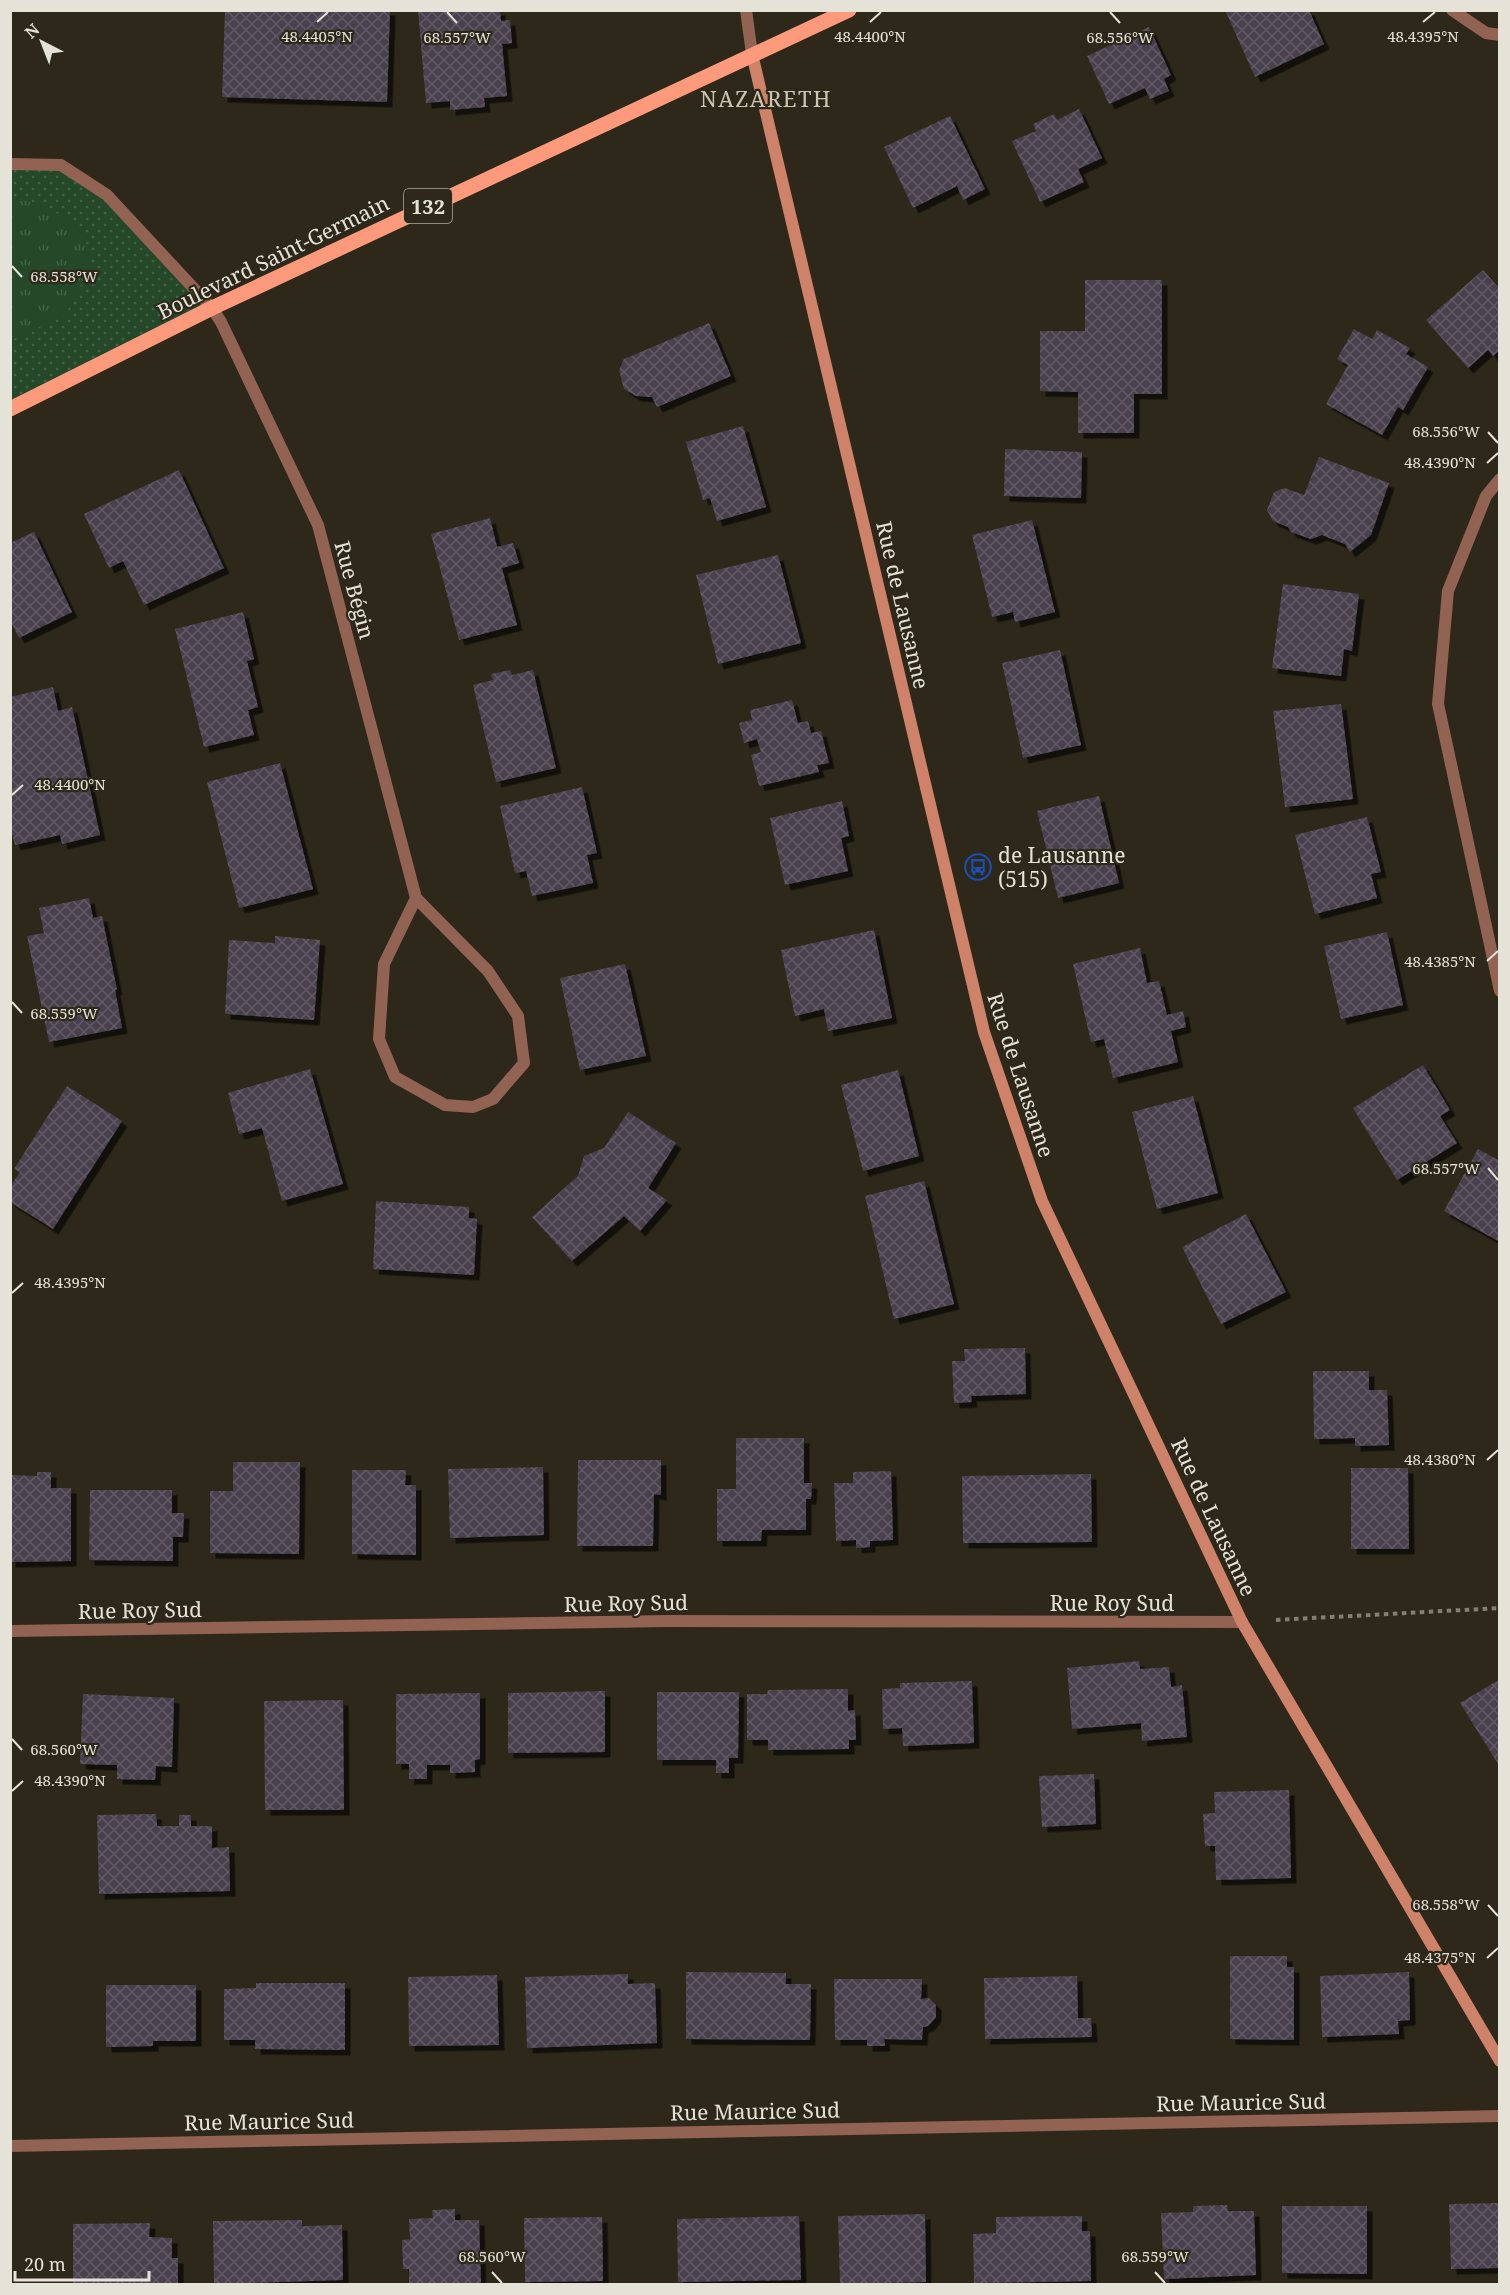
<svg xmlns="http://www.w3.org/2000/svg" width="1510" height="2295" font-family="'Noto Serif',serif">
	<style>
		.grass { fill: url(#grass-dots) }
		.park { fill: url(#park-tufts) }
		.building { fill: url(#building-cross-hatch); filter: url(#shadow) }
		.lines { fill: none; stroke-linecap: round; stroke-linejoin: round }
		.path { stroke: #837f73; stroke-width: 4; stroke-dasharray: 4.5 4.5; stroke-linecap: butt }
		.lane { stroke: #926253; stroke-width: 12 }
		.street { stroke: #926253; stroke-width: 12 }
		.secondary { stroke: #ce826a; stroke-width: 12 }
		.primary { stroke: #fd9a7b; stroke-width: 15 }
		.ticks { fill: none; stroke: #e5e2d8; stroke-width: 2 }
		.labels { text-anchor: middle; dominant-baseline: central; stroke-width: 4.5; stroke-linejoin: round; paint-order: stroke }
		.shield { fill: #2d2819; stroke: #aeaa9f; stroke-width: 1.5 }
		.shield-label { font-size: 20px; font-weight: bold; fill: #e5e2d8 }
		.street-label { font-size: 21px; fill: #e5e2d8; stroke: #2d2819 }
		.poi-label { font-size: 21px; fill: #e5e2d8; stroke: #2d2819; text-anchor: start }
		.neighbourhood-label { font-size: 22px; letter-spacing: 1.5px; fill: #cac4b1; stroke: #2d2819 }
		.ticks-label { font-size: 15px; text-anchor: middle; fill: #e5e2d8; stroke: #2d2819; stroke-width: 4.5; stroke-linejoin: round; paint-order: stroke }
	</style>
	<defs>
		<pattern id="grass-dots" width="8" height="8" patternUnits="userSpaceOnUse" patternTransform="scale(1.5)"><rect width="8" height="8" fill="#254829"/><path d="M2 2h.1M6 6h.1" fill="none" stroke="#446247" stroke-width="1.8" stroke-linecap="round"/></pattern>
		<pattern id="park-tufts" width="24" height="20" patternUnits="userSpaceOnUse" patternTransform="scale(1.5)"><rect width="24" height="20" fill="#254829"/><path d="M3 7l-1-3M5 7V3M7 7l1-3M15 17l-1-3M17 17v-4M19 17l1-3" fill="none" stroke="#446247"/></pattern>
		<pattern id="building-cross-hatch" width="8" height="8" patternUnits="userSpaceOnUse" patternTransform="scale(1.5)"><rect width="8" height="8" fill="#493f4d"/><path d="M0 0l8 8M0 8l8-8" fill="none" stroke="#635a66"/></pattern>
		<filter id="shadow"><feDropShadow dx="5.5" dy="5.5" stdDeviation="0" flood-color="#0009"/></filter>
	</defs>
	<rect width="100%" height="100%" fill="#2d2819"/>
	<!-- grass -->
	<path class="grass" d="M 11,164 L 61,165 L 107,195 L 212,308 L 11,409 Z"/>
	<!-- park -->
	<path class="park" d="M 10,198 C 37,200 82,220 89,250 C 91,261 89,276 89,287 L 79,285 L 66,315 L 11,340 Z"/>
	<!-- building -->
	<path class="building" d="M 225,10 L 390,10 L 387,102 L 222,97 Z
		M 418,10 L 500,10 L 501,21 L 510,20 L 512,43 L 502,44 L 507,96 L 484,98 L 485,107 L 450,110 L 450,101 L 426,103 Z
		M 1225,10 L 1309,10 L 1324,44 L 1255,77 Z
		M 1149,27 L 1171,75 L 1164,79 L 1169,91 L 1150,99 L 1145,88 L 1109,104 L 1087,56 Z
		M 1079,109 L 1102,158 L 1078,169 L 1084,182 L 1040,202 L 1012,141 L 1036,131 L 1033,124 L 1054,114 L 1057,120 Z
		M 950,116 L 985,189 L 963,200 L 957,186 L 913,208 L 884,147 Z
		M 1483,270 L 1500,289 L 1500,350 L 1493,356 L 1488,350 L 1468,368 L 1426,320 Z
		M 1085,280 L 1162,280 L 1162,394 L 1134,394 L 1134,433 L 1078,433 L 1078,392 L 1040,391 L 1040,331 L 1085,331 Z
		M 709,323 L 731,376 L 657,407 L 652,397 L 636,396 L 624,389 L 619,370 L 624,359 Z
		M 1354,329 L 1372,339 L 1377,330 L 1410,348 L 1406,354 L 1428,367 L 1403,410 L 1398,407 L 1382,435 L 1326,404 L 1348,365 L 1337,359 Z
		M 743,426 L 766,507 L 717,521 L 710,498 L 703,500 L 686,442 Z
		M 1005,449 L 1082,452 L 1081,498 L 1004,496 Z
		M 1319,457 L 1389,483 L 1371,535 L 1350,552 L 1345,544 L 1322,535 L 1311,539 L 1291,532 L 1288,527 L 1273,521 L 1267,510 L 1274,492 L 1285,488 L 1304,495 Z
		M 179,470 L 224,568 L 144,605 L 123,561 L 109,568 L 84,514 Z
		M 490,518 L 497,547 L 513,543 L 519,563 L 502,568 L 517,625 L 459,640 L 431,534 Z
		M 1032,520 L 1055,612 L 1015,622 L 1013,612 L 992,617 L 972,535 Z
		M 34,532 L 72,612 L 19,638 L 10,620 L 10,543 Z
		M 778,555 L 801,643 L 718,664 L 696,575 Z
		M 1283,584 L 1359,594 L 1352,651 L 1344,649 L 1341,676 L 1272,668 Z
		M 243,612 L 254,659 L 247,661 L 258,707 L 248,710 L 254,735 L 204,747 L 175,629 Z
		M 1060,650 L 1081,745 L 1023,758 L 1002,663 Z
		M 510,670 L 512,675 L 533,670 L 556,768 L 496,782 L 473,685 L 493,680 L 491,674 Z
		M 53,687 L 58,711 L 72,707 L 100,835 L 62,844 L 60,835 L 15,845 L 10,827 L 10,697 Z
		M 792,700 L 798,723 L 808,721 L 811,733 L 821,731 L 829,763 L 817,765 L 819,772 L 759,786 L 751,755 L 761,752 L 757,739 L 744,743 L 739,723 L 752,720 L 750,710 Z
		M 1341,704 L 1353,799 L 1285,807 L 1273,711 Z
		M 280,763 L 313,889 L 239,908 L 207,782 Z
		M 582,787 L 597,853 L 587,855 L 593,883 L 532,896 L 526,871 L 515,873 L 500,806 Z
		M 1099,796 L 1119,883 L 1058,898 L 1037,811 Z
		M 842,801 L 849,836 L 841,838 L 848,871 L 785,885 L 770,818 Z
		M 1367,817 L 1381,872 L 1371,874 L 1377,898 L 1315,914 L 1295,835 Z
		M 89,898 L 93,918 L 102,916 L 117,990 L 115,990 L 122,1028 L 49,1042 L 27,936 L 44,933 L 39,908 Z
		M 874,930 L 892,1018 L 828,1031 L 824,1009 L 795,1016 L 781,950 Z
		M 1387,932 L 1403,1005 L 1341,1019 L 1324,946 Z
		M 275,936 L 320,940 L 314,1020 L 225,1014 L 229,940 L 275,943 Z
		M 1140,948 L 1147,983 L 1159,981 L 1167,1015 L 1183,1011 L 1186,1027 L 1171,1031 L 1178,1062 L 1113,1078 L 1104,1039 L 1091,1042 L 1073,964 Z
		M 625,964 L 646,1056 L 580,1070 L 560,978 Z
		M 1423,1065 L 1450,1110 L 1440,1116 L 1457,1143 L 1397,1180 L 1353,1108 Z
		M 310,1069 L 343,1184 L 282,1201 L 262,1128 L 239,1134 L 228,1093 Z
		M 898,1070 L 919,1156 L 863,1171 L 841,1085 Z
		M 67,1086 L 122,1121 L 53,1229 L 10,1202 L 10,1187 L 20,1172 L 14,1169 Z
		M 1193,1096 L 1218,1193 L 1157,1209 L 1132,1112 Z
		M 628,1112 L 676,1143 L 648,1188 L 667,1200 L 640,1231 L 624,1216 L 572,1261 L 532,1217 L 578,1176 L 584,1156 L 604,1148 Z
		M 1478,1149 L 1500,1161 L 1500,1242 L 1444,1211 Z
		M 924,1181 L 954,1304 L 894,1319 L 865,1196 Z
		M 376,1201 L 469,1207 L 469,1218 L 477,1219 L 474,1275 L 373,1269 Z
		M 1246,1214 L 1286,1292 L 1221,1324 L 1182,1247 Z
		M 1025,1348 L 1026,1394 L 971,1396 L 972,1402 L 954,1403 L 952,1361 L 965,1361 L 964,1349 Z
		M 1313,1371 L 1369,1371 L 1369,1390 L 1387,1390 L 1389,1445 L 1355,1446 L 1355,1438 L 1314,1439 Z
		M 736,1438 L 804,1438 L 804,1483 L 812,1483 L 811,1499 L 806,1499 L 806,1530 L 762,1530 L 761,1541 L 717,1541 L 717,1489 L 736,1489 Z
		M 578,1460 L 661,1460 L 661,1495 L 654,1494 L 653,1546 L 577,1546 Z
		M 233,1462 L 300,1462 L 299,1554 L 210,1553 L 210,1491 L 233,1491 Z
		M 543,1467 L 544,1535 L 450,1538 L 448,1469 Z
		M 1351,1468 L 1408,1468 L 1409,1549 L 1351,1549 Z
		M 352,1470 L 406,1470 L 405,1485 L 416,1485 L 416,1555 L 352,1554 Z
		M 891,1471 L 893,1540 L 870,1541 L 870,1547 L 856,1548 L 856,1540 L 836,1541 L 834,1483 L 853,1483 L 853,1472 Z
		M 37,1472 L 51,1472 L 51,1488 L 71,1488 L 71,1561 L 10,1562 L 12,1475 L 37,1476 Z
		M 1091,1474 L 1092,1542 L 963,1543 L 962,1476 Z
		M 90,1490 L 172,1490 L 172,1513 L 184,1513 L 183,1537 L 173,1537 L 173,1561 L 89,1560 Z
		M 1139,1661 L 1140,1669 L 1169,1667 L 1171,1687 L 1182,1685 L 1187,1737 L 1142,1741 L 1141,1723 L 1072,1729 L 1067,1668 Z
		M 1500,1679 L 1500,1767 L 1460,1703 Z
		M 972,1681 L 974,1743 L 903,1746 L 902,1728 L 883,1729 L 882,1689 L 900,1688 L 900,1683 Z
		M 848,1689 L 848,1711 L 855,1710 L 856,1740 L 849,1740 L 849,1749 L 768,1750 L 768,1740 L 747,1740 L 747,1694 L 767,1694 L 768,1690 Z
		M 605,1691 L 605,1752 L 508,1753 L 508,1693 Z
		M 657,1692 L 739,1692 L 738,1758 L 729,1758 L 729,1773 L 716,1773 L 716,1760 L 657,1760 Z
		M 480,1693 L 480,1759 L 475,1760 L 475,1772 L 450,1773 L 450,1765 L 427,1765 L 427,1779 L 409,1779 L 409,1764 L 396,1764 L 396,1694 Z
		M 83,1694 L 174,1698 L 172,1767 L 156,1766 L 155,1780 L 117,1779 L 117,1765 L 80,1764 Z
		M 343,1700 L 344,1810 L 265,1810 L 264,1701 Z
		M 1094,1774 L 1096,1824 L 1042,1827 L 1039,1776 Z
		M 1289,1790 L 1291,1878 L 1216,1880 L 1215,1846 L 1205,1846 L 1203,1814 L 1215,1813 L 1214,1792 Z
		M 156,1814 L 157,1826 L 179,1826 L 179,1815 L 191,1815 L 191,1826 L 212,1826 L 212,1848 L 229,1847 L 230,1891 L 99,1894 L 97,1815 Z
		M 1230,1956 L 1287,1956 L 1287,1967 L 1294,1967 L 1294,2040 L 1230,2039 Z
		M 686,1972 L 786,1973 L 786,1984 L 811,1984 L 810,2040 L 686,2039 Z
		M 1409,1972 L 1410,2020 L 1398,2021 L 1399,2034 L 1322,2037 L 1320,1976 Z
		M 628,1974 L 628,1984 L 655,1983 L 657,2043 L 527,2048 L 525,1977 Z
		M 497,1975 L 499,2045 L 409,2046 L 408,1977 Z
		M 1077,1976 L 1078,2018 L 1091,2018 L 1092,2037 L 985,2039 L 984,1978 Z
		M 834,1979 L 922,1979 L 921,1999 L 929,1998 L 936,2005 L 936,2017 L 928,2026 L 923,2027 L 922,2040 L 884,2039 L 885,2046 L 867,2046 L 867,2040 L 835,2040 Z
		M 256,1983 L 345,1983 L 345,2050 L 255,2049 L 255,2040 L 224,2040 L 224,1989 L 256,1988 Z
		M 106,1985 L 196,1985 L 196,2041 L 153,2041 L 153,2046 L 106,2047 Z
		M 1500,2203 L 1500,2268 L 1451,2269 L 1449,2204 Z
		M 1227,2205 L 1228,2211 L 1254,2211 L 1256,2275 L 1164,2279 L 1161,2213 L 1193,2212 L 1193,2206 Z
		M 1282,2206 L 1367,2206 L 1367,2274 L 1282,2273 Z
		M 455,2209 L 455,2220 L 479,2220 L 481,2284 L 409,2284 L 409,2269 L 403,2269 L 402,2240 L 410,2239 L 409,2219 L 433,2218 L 432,2210 Z
		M 925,2214 L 926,2282 L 840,2284 L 838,2216 Z
		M 799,2216 L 801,2280 L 678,2282 L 677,2219 Z
		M 1082,2216 L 1082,2231 L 1090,2231 L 1091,2281 L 974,2283 L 973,2234 L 996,2233 L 996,2217 Z
		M 602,2217 L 603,2281 L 525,2282 L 524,2218 Z
		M 302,2220 L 302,2226 L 342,2225 L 343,2280 L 214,2284 L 213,2221 Z
		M 150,2223 L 149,2237 L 172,2238 L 172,2258 L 178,2258 L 178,2283 L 73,2284 L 73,2224 Z"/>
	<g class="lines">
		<!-- path -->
		<path class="path" d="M 1276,1620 L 1500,1608"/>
		<!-- lane -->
		<path class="lane" d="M 1452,10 L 1486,33 L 1500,35"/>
		<!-- street -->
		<path class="street" d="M 746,10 L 752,54
			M 10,164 L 61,165 L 107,195 L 212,308 L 221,322 L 318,525 L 416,898 L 384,964 L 379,1039 L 395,1077 L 445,1105 L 473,1107 L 493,1099 L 524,1063 L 518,1016 L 488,971 L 416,898
			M 1500,479 L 1486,496 L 1448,591 L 1438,704 L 1500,991
			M 10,1631 L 668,1621 L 1242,1622
			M 10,2146 L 1500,2116"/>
		<!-- secondary -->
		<path class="secondary" d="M 752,54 L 984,1032 L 1042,1201 L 1242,1622 L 1500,2061"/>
		<!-- primary -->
		<path class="primary" d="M 10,409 L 212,308 L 849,10"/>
	</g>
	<!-- ticks -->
	<path class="ticks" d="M 447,12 L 457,23M 1110,12 L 1120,23M 317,22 L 328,12M 870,22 L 881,12M 1423,22 L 1435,12M 12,266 L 22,277M 1488,432 L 1498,443M 1487,463 L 1498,453M 12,795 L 23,785M 1487,961 L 1498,951M 12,1002 L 22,1013M 1488,1168 L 1498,1180M 12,1293 L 23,1283M 1487,1460 L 1498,1450M 12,1739 L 22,1750M 12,1791 L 23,1781M 1488,1905 L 1498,1916M 1487,1958 L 1498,1948M 492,2272 L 502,2283M 1155,2272 L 1165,2283"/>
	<!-- icons -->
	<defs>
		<g id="bus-ring" transform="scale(1.35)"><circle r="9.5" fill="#2d2819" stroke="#1a4fb4" stroke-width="1.5"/><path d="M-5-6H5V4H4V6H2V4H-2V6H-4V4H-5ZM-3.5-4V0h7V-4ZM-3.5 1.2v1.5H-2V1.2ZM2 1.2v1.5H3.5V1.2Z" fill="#1a4fb4"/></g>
	</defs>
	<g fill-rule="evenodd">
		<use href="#bus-ring" x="978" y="867"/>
	</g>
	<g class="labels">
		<!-- shield labels -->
		<rect class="shield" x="404" y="189" width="48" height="34" rx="4.5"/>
		<g class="shield-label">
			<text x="428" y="206">132</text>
		</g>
		<!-- street labels -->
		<g class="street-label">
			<text transform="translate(273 257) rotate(-26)">Boulevard Saint-Germain</text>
			<text transform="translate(355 590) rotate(75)">Rue Bégin</text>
			<text transform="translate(903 605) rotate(77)">Rue de Lausanne</text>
			<text transform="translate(1021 1075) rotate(72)">Rue de Lausanne</text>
			<text transform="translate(1214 1517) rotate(65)">Rue de Lausanne</text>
			<text transform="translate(626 1603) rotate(-1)">Rue Roy Sud</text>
			<text x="1112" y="1603">Rue Roy Sud</text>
			<text transform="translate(140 1610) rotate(-1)">Rue Roy Sud</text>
			<text transform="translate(1241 2102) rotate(-1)">Rue Maurice Sud</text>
			<text transform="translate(755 2111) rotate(-1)">Rue Maurice Sud</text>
			<text transform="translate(269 2121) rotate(-1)">Rue Maurice Sud</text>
		</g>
		<!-- poi labels -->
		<g class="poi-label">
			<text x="998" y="855">de Lausanne<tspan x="998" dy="24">(515)</tspan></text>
		</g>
		<!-- neighbourhood labels -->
		<g class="neighbourhood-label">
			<text x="766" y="98">NAZARETH</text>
		</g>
	</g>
	<g class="ticks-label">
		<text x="870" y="42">48.4400°N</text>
		<text x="1423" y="42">48.4395°N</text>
		<text x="317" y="42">48.4405°N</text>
		<text x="457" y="43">68.557°W</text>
		<text x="1120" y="43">68.556°W</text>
		<text x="64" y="282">68.558°W</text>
		<text x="1446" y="437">68.556°W</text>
		<text x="1440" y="468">48.4390°N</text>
		<text x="70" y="790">48.4400°N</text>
		<text x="1440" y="967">48.4385°N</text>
		<text x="64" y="1019">68.559°W</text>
		<text x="1446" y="1174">68.557°W</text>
		<text x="70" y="1288">48.4395°N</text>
		<text x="1440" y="1465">48.4380°N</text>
		<text x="64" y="1755">68.560°W</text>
		<text x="70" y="1786">48.4390°N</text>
		<text x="1446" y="1910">68.558°W</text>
		<text x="1440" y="1963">48.4375°N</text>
		<text x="492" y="2262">68.560°W</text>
		<text x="1155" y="2262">68.559°W</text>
	</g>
	<!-- border -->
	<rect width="1510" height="2295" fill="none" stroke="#e5e2d8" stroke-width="24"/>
	<!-- north arrow -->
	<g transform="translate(42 42) rotate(318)" stroke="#2d2819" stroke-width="4.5" paint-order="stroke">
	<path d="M0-4.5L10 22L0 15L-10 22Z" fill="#e5e2d8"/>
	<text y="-9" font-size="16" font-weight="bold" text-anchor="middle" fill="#e5e2d8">N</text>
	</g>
	<!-- scale -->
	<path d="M15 2271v9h134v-9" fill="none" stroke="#e5e2d8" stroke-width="3"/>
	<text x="24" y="2271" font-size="18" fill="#e5e2d8" stroke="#2d2819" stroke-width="4.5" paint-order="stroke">20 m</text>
</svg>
